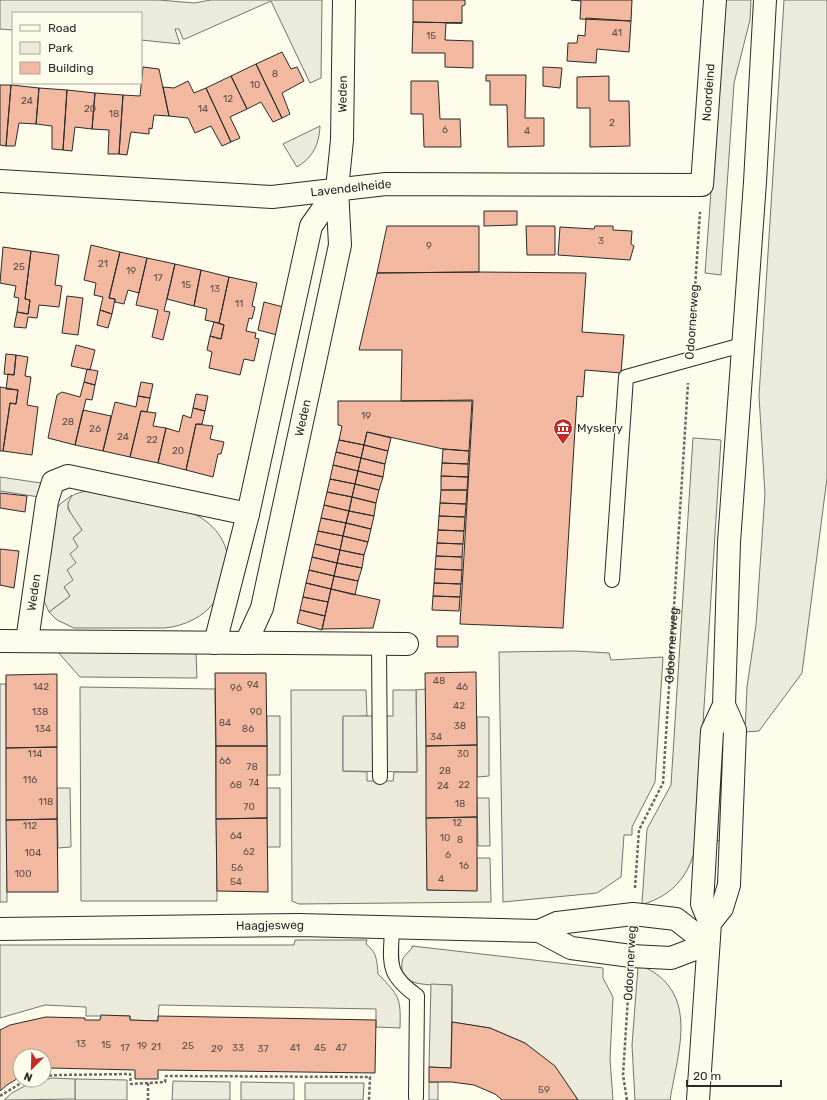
<svg xmlns="http://www.w3.org/2000/svg" width="827" height="1100" font-family="Rubik,sans-serif">
	<style>
		.green { fill: #ecebdb; stroke: #74746e }
		.parking { fill: #eceadb; stroke: #74746e }
		.building { fill: #f2b8a0; stroke: #2b2b2b }
		.lines { fill: none; stroke-linecap: round; stroke-linejoin: round }
		.lane-casing { stroke: #2b2b2b; stroke-width: 16 }
		.street-casing { stroke: #2b2b2b; stroke-width: 24 }
		.secondary-casing { stroke: #2b2b2b; stroke-width: 24 }
		.path { stroke: #6a6964; stroke-width: 2.5; stroke-dasharray: 3 2; stroke-linecap: butt }
		.lane { stroke: #fdfbea; stroke-width: 14 }
		.street { stroke: #fdfbea; stroke-width: 22 }
		.secondary { stroke: #fdfbea; stroke-width: 22 }
		.labels { text-anchor: middle; dominant-baseline: central; stroke-width: 3; stroke-linejoin: round; paint-order: stroke }
		.number-label { font-size: 10px; fill: #5d4e48 }
		.street-label { font-size: 12px; fill: #2b2b2b; stroke: #fdfbea }
		.poi-label { font-size: 12px; fill: #2b2b2b; stroke: #fdfbea; text-anchor: start }
	</style>
	<rect width="100%" height="100%" fill="#fdfbea"/>
	<!-- green -->
	<path class="green" d="M 0,0 L 159,0 L 194,3 L 211,0 L 322,0 L 321,78 L 310,83 L 271,1 L 185,39 L 183,39 L 179,29 L 175,29 L 180,44 L 141,40 L 141,13 L 13,13 L 13,30 L 0,29 Z
		M 725,0 L 751,0 L 750,20 L 734,83 L 721,275 L 705,273 Z
		M 784,0 L 827,0 L 827,478 L 802,673 L 759,731 L 745,732 L 747,687 L 756,625 L 765,494 L 759,396 Z
		M 320,126 C 319,145 313,157 297,167 L 283,144 Z
		M 693,438 L 721,440 L 695,849 C 688,877 672,895 644,904 L 642,903 L 647,829 L 671,785 Z
		M 0,477 L 41,483 L 39,497 L 0,491 Z
		M 93,490 L 189,512 C 209,519 227,538 228,560 C 228,566 224,574 222,580 C 220,587 219,595 215,601 C 204,617 184,626 165,628 L 74,628 L 57,620 L 49,612 L 70,596 L 64,587 L 73,538 L 82,530 C 65,506 57,495 93,490 Z
		M 575,651 L 609,653 L 611,660 L 663,657 L 655,782 L 632,827 L 632,835 L 624,835 L 621,877 L 597,893 L 503,902 L 499,652 Z
		M 0,684 L 6,684 L 7,902 L 0,902 Z
		M 80,687 L 215,689 L 217,901 L 81,901 Z
		M 426,689 L 427,890 L 477,890 L 477,858 L 490,858 L 491,902 L 299,904 L 292,901 L 291,690 L 366,690 L 367,716 L 343,717 L 343,771 L 367,772 L 367,781 L 393,781 L 394,772 L 417,772 L 416,690 Z
		M 267,716 L 280,716 L 280,775 L 267,775 Z
		M 477,717 L 489,717 L 489,776 L 477,777 Z
		M 725,729 L 721,841 L 715,840 L 720,732 Z
		M 57,788 L 70,788 L 71,847 L 58,848 Z
		M 267,788 L 280,788 L 280,847 L 267,847 Z
		M 477,798 L 489,798 L 490,846 L 478,846 Z
		M 295,940 L 367,940 L 366,944 C 377,952 377,961 378,974 C 399,996 401,997 400,1028 L 376,1027 L 376,1009 L 159,1005 L 158,1021 L 130,1020 L 130,1016 L 86,1016 L 86,1007 L 45,1005 L 0,1018 L 0,945 L 294,945 Z
		M 412,946 L 603,968 L 603,978 L 613,997 L 610,1059 L 613,1100 L 578,1100 L 555,1067 L 525,1043 L 490,1028 L 452,1022 L 452,985 C 433,984 394,990 403,958 L 412,948 Z
		M 640,965 C 701,991 678,1050 670,1100 L 635,1100 L 632,1045 L 638,967 Z
		M 75,1079 L 127,1080 L 127,1100 L 75,1100 Z
		M 173,1081 L 230,1082 L 230,1100 L 172,1100 Z
		M 241,1082 L 294,1083 L 294,1100 L 241,1100 Z
		M 429,1082 L 438,1082 L 438,1100 L 429,1100 Z
		M 305,1083 L 364,1083 L 363,1100 L 305,1100 Z"/>
	<!-- parking -->
	<path class="parking" d="M 72,495 L 68,503 L 68,509 L 82,530 L 73,538 L 78,547 L 70,554 L 76,563 L 67,570 L 73,580 L 64,587 L 70,596 L 49,612 L 43,599 L 56,510 L 60,504 Z
		M 57,651 L 196,652 L 197,678 L 80,677 Z
		M 393,690 L 416,690 L 417,772 L 343,771 L 343,716 L 393,716 Z
		M 431,984 L 452,985 L 451,1068 L 429,1067 Z
		M 52,1078 L 75,1079 L 75,1099 L 4,1100 L 12,1093 L 30,1083 Z"/>
	<!-- building -->
	<path class="building" d="M 413,0 L 465,0 L 465,5 L 462,6 L 462,23 L 413,22 Z
		M 571,0 L 632,0 L 631,21 L 580,19 L 581,1 Z
		M 586,18 L 631,21 L 629,52 L 597,49 L 596,63 L 567,61 L 568,43 L 577,43 L 578,35 L 585,36 Z
		M 413,22 L 462,23 L 446,23 L 445,40 L 473,41 L 473,68 L 445,67 L 445,53 L 412,53 Z
		M 282,52 L 291,69 L 297,67 L 304,81 L 282,93 L 290,114 L 282,118 L 256,64 Z
		M 256,64 L 282,118 L 273,122 L 261,102 L 247,109 L 231,76 Z
		M 143,67 L 159,69 L 169,116 L 154,115 L 152,129 L 149,128 L 149,134 L 131,132 L 127,155 L 119,154 L 123,95 L 140,96 Z
		M 543,67 L 562,68 L 560,88 L 543,86 Z
		M 486,75 L 526,75 L 525,118 L 544,118 L 544,146 L 508,147 L 507,105 L 490,105 L 490,81 L 486,81 Z
		M 231,76 L 247,109 L 230,117 L 240,138 L 231,142 L 206,88 Z
		M 609,76 L 609,101 L 629,101 L 630,146 L 590,147 L 590,108 L 577,108 L 577,77 Z
		M 188,81 L 194,93 L 206,88 L 231,142 L 222,146 L 211,126 L 195,133 L 188,118 L 169,116 L 163,87 L 174,88 Z
		M 411,81 L 438,81 L 440,119 L 460,119 L 461,147 L 424,147 L 423,114 L 411,114 Z
		M 0,85 L 11,85 L 6,146 L 0,145 Z
		M 11,85 L 39,88 L 36,124 L 19,123 L 15,146 L 6,146 Z
		M 39,88 L 67,90 L 63,150 L 52,149 L 52,126 L 36,124 Z
		M 67,90 L 95,93 L 92,129 L 75,127 L 72,151 L 63,150 Z
		M 95,93 L 123,95 L 119,154 L 108,154 L 109,130 L 92,129 Z
		M 484,211 L 517,211 L 517,225 L 484,226 Z
		M 387,226 L 479,226 L 479,272 L 377,273 Z
		M 526,226 L 555,226 L 555,255 L 527,255 Z
		M 595,226 L 613,226 L 613,230 L 632,231 L 631,244 L 634,246 L 630,260 L 558,255 L 560,227 L 594,229 Z
		M 91,245 L 120,252 L 109,298 L 115,299 L 112,314 L 100,310 L 103,297 L 94,295 L 96,283 L 84,280 Z
		M 3,247 L 31,251 L 25,299 L 30,300 L 28,314 L 17,312 L 19,298 L 14,297 L 16,286 L 0,283 Z
		M 31,251 L 59,255 L 55,285 L 62,286 L 59,307 L 39,305 L 37,318 L 28,317 L 26,328 L 14,327 L 17,312 L 28,314 L 30,300 L 25,299 Z
		M 120,252 L 147,258 L 139,293 L 128,290 L 124,304 L 115,302 L 115,299 L 109,298 Z
		M 147,258 L 175,264 L 164,311 L 170,312 L 163,340 L 152,337 L 158,310 L 136,305 Z
		M 175,264 L 201,270 L 194,306 L 167,299 Z
		M 201,270 L 229,277 L 219,323 L 205,320 L 207,309 L 194,306 Z
		M 479,272 L 586,273 L 582,332 L 624,335 L 621,373 L 585,370 L 583,397 L 577,396 L 563,628 L 460,624 L 473,400 L 401,401 L 402,350 L 359,350 L 377,273 Z
		M 229,277 L 257,283 L 252,306 L 255,307 L 252,319 L 249,318 L 246,331 L 256,333 L 255,338 L 259,339 L 254,361 L 244,359 L 240,375 L 209,368 L 212,352 L 207,350 L 210,336 L 221,339 L 224,325 L 219,323 Z
		M 67,296 L 83,298 L 78,335 L 62,333 Z
		M 264,302 L 287,308 L 281,336 L 258,330 Z
		M 100,310 L 112,314 L 108,328 L 97,325 Z
		M 214,322 L 224,325 L 221,339 L 210,336 Z
		M 76,345 L 95,350 L 90,370 L 71,366 Z
		M 6,354 L 16,355 L 14,375 L 4,374 Z
		M 16,355 L 28,357 L 25,376 L 31,377 L 27,405 L 38,407 L 32,455 L 3,451 L 10,403 L 16,404 L 18,390 L 6,389 L 8,374 L 14,375 Z
		M 87,369 L 98,371 L 95,385 L 84,382 Z
		M 84,382 L 95,385 L 92,400 L 86,399 L 75,445 L 48,438 L 57,395 L 62,392 L 80,397 Z
		M 141,382 L 153,384 L 150,398 L 138,396 Z
		M 0,387 L 18,390 L 16,404 L 10,403 L 3,451 L 0,451 Z
		M 196,394 L 208,396 L 205,411 L 193,408 Z
		M 138,396 L 150,398 L 147,412 L 141,411 L 130,457 L 103,451 L 115,402 L 136,407 Z
		M 338,401 L 472,401 L 469,451 L 443,449 L 367,432 L 364,445 L 339,440 L 342,426 L 338,425 Z
		M 193,408 L 205,411 L 202,424 L 196,424 L 186,470 L 158,463 L 166,428 L 179,432 L 183,415 L 191,418 Z
		M 83,410 L 111,416 L 103,451 L 75,445 Z
		M 141,411 L 156,413 L 153,426 L 166,428 L 158,463 L 130,457 Z
		M 196,424 L 213,426 L 210,439 L 224,442 L 221,454 L 218,454 L 213,477 L 186,470 Z
		M 367,432 L 391,438 L 388,451 L 364,445 Z
		M 339,440 L 364,445 L 361,458 L 336,452 Z
		M 364,445 L 388,451 L 385,464 L 361,458 Z
		M 443,449 L 469,451 L 468,464 L 442,463 Z
		M 336,452 L 361,458 L 358,471 L 333,465 Z
		M 361,458 L 385,464 L 383,477 L 358,471 Z
		M 442,463 L 468,464 L 468,477 L 441,476 Z
		M 333,465 L 358,471 L 355,484 L 330,479 Z
		M 358,471 L 383,477 L 379,490 L 355,484 Z
		M 441,476 L 468,477 L 467,490 L 441,490 Z
		M 330,479 L 355,484 L 352,497 L 327,492 Z
		M 355,484 L 379,490 L 376,503 L 352,497 Z
		M 441,490 L 467,490 L 466,504 L 440,503 Z
		M 327,492 L 352,497 L 349,511 L 324,505 Z
		M 0,493 L 27,496 L 25,512 L 0,508 Z
		M 352,497 L 376,503 L 374,516 L 349,511 Z
		M 440,503 L 466,504 L 465,517 L 439,516 Z
		M 324,505 L 349,511 L 346,523 L 321,518 Z
		M 349,511 L 374,516 L 371,529 L 346,523 Z
		M 439,516 L 465,517 L 464,531 L 438,530 Z
		M 321,518 L 346,523 L 343,536 L 318,531 Z
		M 346,523 L 371,529 L 368,542 L 343,536 Z
		M 438,530 L 464,531 L 463,544 L 437,543 Z
		M 318,531 L 343,536 L 340,550 L 315,544 Z
		M 343,536 L 368,542 L 364,555 L 340,550 Z
		M 437,543 L 463,544 L 462,557 L 436,556 Z
		M 315,544 L 340,550 L 337,563 L 312,557 Z
		M 0,549 L 19,551 L 14,588 L 0,585 Z
		M 340,550 L 364,555 L 362,568 L 337,563 Z
		M 436,556 L 462,557 L 462,570 L 435,569 Z
		M 312,557 L 337,563 L 334,576 L 309,570 Z
		M 337,563 L 362,568 L 358,581 L 334,576 Z
		M 435,569 L 462,570 L 461,584 L 434,583 Z
		M 309,570 L 334,576 L 331,589 L 306,583 Z
		M 334,576 L 358,581 L 355,595 L 331,589 Z
		M 306,583 L 331,589 L 328,602 L 303,597 Z
		M 434,583 L 461,584 L 460,597 L 433,596 Z
		M 331,589 L 380,600 L 373,628 L 322,629 Z
		M 433,596 L 460,597 L 459,611 L 432,610 Z
		M 303,597 L 328,602 L 325,616 L 300,610 Z
		M 300,610 L 325,616 L 322,630 L 297,623 Z
		M 437,636 L 458,636 L 458,647 L 437,647 Z
		M 476,672 L 477,745 L 426,746 L 425,673 Z
		M 215,673 L 266,673 L 267,746 L 216,746 Z
		M 57,674 L 57,747 L 6,748 L 6,675 Z
		M 477,745 L 477,817 L 426,818 L 426,746 Z
		M 216,746 L 267,746 L 267,818 L 216,819 Z
		M 57,747 L 57,819 L 6,820 L 6,748 Z
		M 477,817 L 477,891 L 427,890 L 426,818 Z
		M 267,818 L 268,892 L 217,891 L 216,819 Z
		M 57,819 L 58,892 L 7,892 L 6,820 Z
		M 101,1015 L 130,1016 L 130,1020 L 158,1021 L 158,1016 L 376,1020 L 375,1073 L 158,1070 L 158,1079 L 135,1079 L 135,1070 L 51,1068 L 44,1070 L 44,1056 L 20,1056 L 20,1077 L 7,1085 L 0,1091 L 0,1030 L 10,1025 L 46,1017 L 85,1018 L 85,1020 L 100,1020 Z
		M 452,1022 L 490,1028 L 525,1043 L 555,1066 L 578,1100 L 502,1100 L 495,1094 L 474,1085 L 452,1082 L 429,1082 L 429,1067 L 451,1068 Z"/>
	<g class="lines">
		<!-- lane casing -->
		<g class="lane-casing">
			<path id="lane" d="M 612,580 L 626,377 L 742,345
				M 379,644 L 380,777
				M 392,927 C 391,963 385,973 417,996 L 416,1097"/>
		</g>
		<!-- street casing -->
		<g class="street-casing">
			<g id="street">
				<path id="s2" d="M 0,181 L 272,197 L 386,184 L 702,185 L 715,0"/>
				<path d="M 0,641 L 407,644"/>
				<path id="s3" d="M 27,641 L 47,501 L 53,482 L 68,476 L 248,514"/>
				<path d="M 215,643 L 248,514 L 311,226 L 337,189"/>
				<path id="s4" d="M 246,643 L 262,608 L 340,245 L 337,189 L 342,140 L 344,0"/>
				<path id="s5" d="M 0,929 L 299,925 L 539,931 L 557,923 L 633,914 L 676,919 L 708,944"/>
				<path d="M 539,931 L 571,948 L 631,956 L 671,958 L 708,944"/>
			</g>
		</g>
		<!-- secondary casing -->
		<g class="secondary-casing">
			<path id="secondary" d="M 710,923 L 722,908 L 729,885 L 735,730 L 724,705
				M 698,1100 L 710,923 L 702,904 L 712,731 L 724,705 L 729,542 L 755,182 L 765,0"/>
		</g>
		<!-- path -->
		<g class="path">
			<path d="M 692,334 L 700,212"/>
			<path id="s1" d="M 635,888 L 639,830 L 663,783 L 688,383"/>
			<path d="M 44,1076 L 59,1075 L 130,1074 L 131,1084 L 165,1082 L 166,1076 L 370,1077 L 369,1100"/>
			<path d="M 148,1083 L 148,1100"/>
			<path d="M 0,1096 L 26,1080"/>
			<path d="M 627,1100 L 623,1075 L 629,982"/>
		</g>
		<!-- lane -->
		<use href="#lane" class="lane"/>
		<!-- street -->
		<use href="#street" class="street"/>
		<!-- secondary -->
		<use href="#secondary" class="secondary"/>
	</g>
	<!-- icons -->
	<defs>
		<g id="museum-pin" transform="scale(1)"><path d="M0 17L-7.5 6A9.5 9.5 0 1 1 7.5 6Z" fill="#c62828" stroke="#fdfbea"/><path d="M0-6L6-3V-2H-6V-3ZM-5-1h2V3h-2ZM-1-1h2V3h-2ZM3-1h2V3H3ZM-6 4H6V6H-6Z" fill="#fff"/></g>
	</defs>
	<g fill-rule="evenodd">
		<use href="#museum-pin" x="563" y="428"/>
	</g>
	<g class="labels">
		<!-- number labels -->
		<g class="number-label">
			<text x="617" y="33">41</text>
			<text x="431" y="36">15</text>
			<text x="275" y="74">8</text>
			<text x="255" y="85">10</text>
			<text x="228" y="99">12</text>
			<text x="27" y="101">24</text>
			<text x="90" y="109">20</text>
			<text x="203" y="109">14</text>
			<text x="114" y="114">18</text>
			<text x="612" y="123">2</text>
			<text x="445" y="130">6</text>
			<text x="527" y="131">4</text>
			<text x="601" y="241">3</text>
			<text x="429" y="246">9</text>
			<text x="103" y="264">21</text>
			<text x="19" y="267">25</text>
			<text x="131" y="271">19</text>
			<text x="158" y="278">17</text>
			<text x="186" y="285">15</text>
			<text x="215" y="289">13</text>
			<text x="239" y="304">11</text>
			<text x="366" y="416">19</text>
			<text x="68" y="422">28</text>
			<text x="95" y="429">26</text>
			<text x="123" y="437">24</text>
			<text x="152" y="440">22</text>
			<text x="178" y="451">20</text>
			<text x="439" y="681">48</text>
			<text x="253" y="685">94</text>
			<text x="41" y="687">142</text>
			<text x="462" y="687">46</text>
			<text x="236" y="688">96</text>
			<text x="459" y="706">42</text>
			<text x="40" y="712">138</text>
			<text x="256" y="712">90</text>
			<text x="225" y="723">84</text>
			<text x="460" y="726">38</text>
			<text x="43" y="729">134</text>
			<text x="248" y="729">86</text>
			<text x="436" y="737">34</text>
			<text x="35" y="754">114</text>
			<text x="463" y="754">30</text>
			<text x="225" y="761">66</text>
			<text x="252" y="767">78</text>
			<text x="445" y="771">28</text>
			<text x="30" y="780">116</text>
			<text x="254" y="783">74</text>
			<text x="236" y="785">68</text>
			<text x="464" y="785">22</text>
			<text x="443" y="786">24</text>
			<text x="46" y="802">118</text>
			<text x="460" y="804">18</text>
			<text x="249" y="807">70</text>
			<text x="457" y="823">12</text>
			<text x="30" y="826">112</text>
			<text x="236" y="836">64</text>
			<text x="445" y="838">10</text>
			<text x="460" y="840">8</text>
			<text x="249" y="852">62</text>
			<text x="33" y="853">104</text>
			<text x="448" y="855">6</text>
			<text x="464" y="866">16</text>
			<text x="237" y="868">56</text>
			<text x="23" y="874">100</text>
			<text x="441" y="879">4</text>
			<text x="236" y="882">54</text>
			<text x="81" y="1044">13</text>
			<text x="106" y="1045">15</text>
			<text x="142" y="1046">19</text>
			<text x="188" y="1046">25</text>
			<text x="156" y="1047">21</text>
			<text x="125" y="1048">17</text>
			<text x="238" y="1048">33</text>
			<text x="295" y="1048">41</text>
			<text x="320" y="1048">45</text>
			<text x="341" y="1048">47</text>
			<text x="217" y="1049">29</text>
			<text x="263" y="1049">37</text>
			<text x="544" y="1090">59</text>
		</g>
		<!-- street labels -->
		<g class="street-label">
			<text stroke="none"><textPath href="#s2" startOffset="796">Noordeind</textPath></text>
			<text stroke="none"><textPath href="#s4" startOffset="561">Weden</textPath></text>
			<text stroke="none"><textPath href="#s2" startOffset="352">Lavendelheide</textPath></text>
			<text transform="translate(692 322) rotate(-86)">Odoornerweg</text>
			<text stroke="none"><textPath href="#s4" startOffset="233">Weden</textPath></text>
			<text stroke="none"><textPath href="#s3" startOffset="49">Weden</textPath></text>
			<text stroke="none"><textPath href="#s1" startOffset="249">Odoornerweg</textPath></text>
			<text stroke="none"><textPath href="#s5" startOffset="270">Haagjesweg</textPath></text>
			<text transform="translate(630 963) rotate(-87)">Odoornerweg</text>
		</g>
		<!-- poi labels -->
		<g class="poi-label">
			<text x="577" y="428">Myskery</text>
		</g>
	</g>
	<!-- legend -->
	<rect x="12" y="12" width="130" height="72" fill="#fdfbea" stroke="#a9a89e"/>
	<rect x="20" y="25" width="20" height="6" fill="#fdfbea" stroke="#a9a89e"/>
	<text x="48" y="32" font-size="12" fill="#2b2b2b">Road</text>
	<rect x="20" y="42" width="20" height="12" fill="#ecebdb" stroke="#a9a89e"/>
	<text x="48" y="52" font-size="12" fill="#2b2b2b">Park</text>
	<rect x="20" y="62" width="20" height="12" fill="#f2b8a0" stroke="#a9a89e"/>
	<text x="48" y="72" font-size="12" fill="#2b2b2b">Building</text>
	<!-- north arrow -->
	<g transform="translate(32 1068) rotate(203)"><circle r="19" fill="#fdfbea" stroke="#a9a89e"/>
	<path d="M0-3L7 15L0 10L-7 15Z" fill="#c62828"/>
	<text y="-6" font-size="11" font-weight="bold" text-anchor="middle" fill="#2b2b2b">N</text>
	</g>
	<!-- scale -->
	<path d="M687 1080v6h94v-6" fill="none" stroke="#2b2b2b" stroke-width="2"/>
	<text x="693" y="1080" font-size="12" fill="#2b2b2b" stroke="#fdfbea" stroke-width="3" paint-order="stroke">20 m</text>
</svg>
